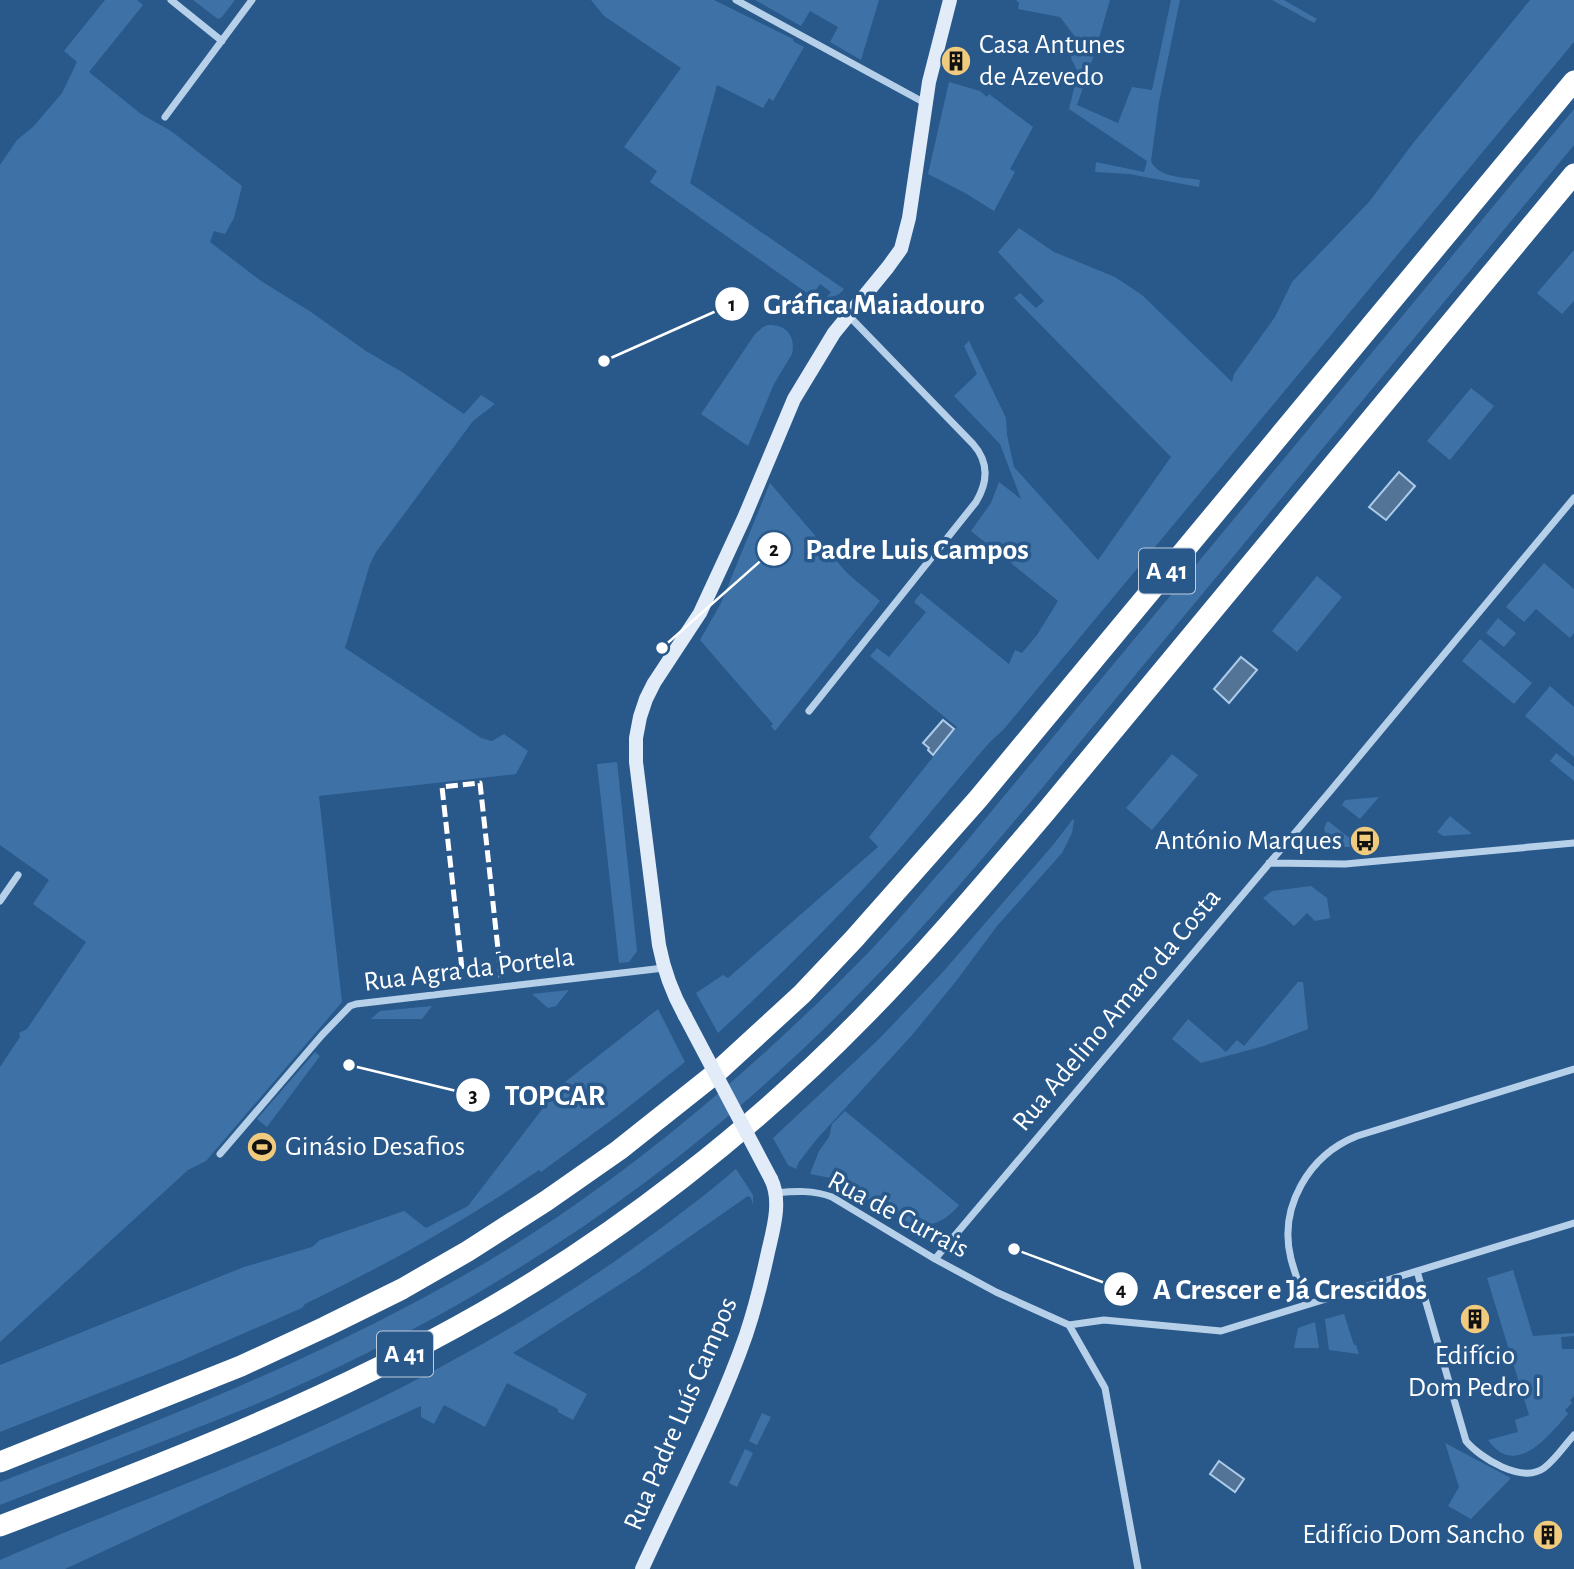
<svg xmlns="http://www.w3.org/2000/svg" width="1574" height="1569" font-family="'Alegreya Sans',sans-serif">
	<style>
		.green { fill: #3e72a7 }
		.water { fill: #547497; stroke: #accbe9; stroke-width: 2 }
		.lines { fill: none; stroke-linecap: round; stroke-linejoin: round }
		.street { stroke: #b7d0e9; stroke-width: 7 }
		.secondary { stroke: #e1ecf8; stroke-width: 14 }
		.highway { stroke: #fff; stroke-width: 21 }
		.rail { stroke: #fff; stroke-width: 5; stroke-dasharray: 12 5; stroke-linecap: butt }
		.secondary-bridge { stroke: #e1ecf8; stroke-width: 14 }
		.labels { text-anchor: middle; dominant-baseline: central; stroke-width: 7; stroke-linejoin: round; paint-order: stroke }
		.shield { fill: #29588a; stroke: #bfcddc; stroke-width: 2 }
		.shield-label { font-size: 26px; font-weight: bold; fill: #fff }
		.poi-label { font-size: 28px; fill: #fff; stroke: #29588a; text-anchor: start }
		.street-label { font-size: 28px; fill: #fff; stroke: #29588a }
		.leader { fill: none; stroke: #fff; stroke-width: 2.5 }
		.callout-dot { fill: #fff; stroke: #29588a; stroke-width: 2.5 }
		.mark-label { font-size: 21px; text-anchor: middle; font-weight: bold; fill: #111 }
		.callout-label { font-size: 30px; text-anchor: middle; font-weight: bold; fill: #fff; stroke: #29588a; stroke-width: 7; stroke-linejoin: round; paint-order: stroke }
	</style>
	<rect width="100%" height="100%" fill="#29588a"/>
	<!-- green -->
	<path class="green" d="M 105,0 L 137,0 L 143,5 L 89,72 L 141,114 L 171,131 L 242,186 L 234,218 L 225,234 L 214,231 L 210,242 L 261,281 L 311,312 L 366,351 L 402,372 L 464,414 L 481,395 L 495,404 L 473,421 L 376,552 L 370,564 L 345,648 L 481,738 L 492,741 L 504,734 L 528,751 L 516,774 L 319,796 L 342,1002 L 206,1161 L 188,1170 L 0,1342 L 0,1067 L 20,1037 L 19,1033 L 27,1029 L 86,942 L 33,904 L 49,880 L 0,845 L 0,165 L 17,140 L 33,127 L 62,93 L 77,62 L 64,51 Z
		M 193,0 L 235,0 L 222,17 L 218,19 Z
		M 591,0 L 714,0 L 793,39 L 794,42 L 804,47 L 773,101 L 769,98 L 763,108 L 717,85 L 690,183 L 844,289 C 839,295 835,297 827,297 L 831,292 L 820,284 L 815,291 L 818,293 L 814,298 L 650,182 L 657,171 L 624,147 L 681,68 L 604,16 Z
		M 755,0 L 879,0 L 861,60 L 830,42 L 838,27 L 810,11 L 801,26 Z
		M 1016,0 L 1110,0 L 1095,52 L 1077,105 L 1118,123 L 1132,87 L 1152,90 L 1171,0 L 1180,0 L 1159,102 L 1151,161 C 1158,178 1184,177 1200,180 L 1199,187 L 1129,174 L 1095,172 L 1096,162 L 1144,172 L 1147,161 L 1069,109 L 1078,72 L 1071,58 L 1076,38 L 1060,17 L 1018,9 L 1019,3 Z
		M 1272,0 L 1284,0 L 1317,19 L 1314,23 Z
		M 1530,0 L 1574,0 L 1574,42 L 1004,729 L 989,743 C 957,780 927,817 895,854 C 839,917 780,976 718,1033 L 696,993 L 723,975 L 728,978 L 878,847 L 869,837 L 957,727 L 870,656 L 877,648 L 889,657 L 926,612 L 914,602 L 921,593 L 1009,664 L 1015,650 L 1022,653 L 1037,635 L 1058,601 L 971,531 L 991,503 L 999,482 L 1021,499 L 1000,444 L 954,396 L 977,374 L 964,346 L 969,341 L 1006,418 L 1007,435 L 1014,467 L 1098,560 L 1171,457 L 1014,298 L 1020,293 L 1036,308 L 1044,301 L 998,252 L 1019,228 L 1054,252 L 1115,277 L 1142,295 L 1232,382 L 1234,374 L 1275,317 L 1292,282 L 1369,202 L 1414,142 Z
		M 949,82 L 980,91 L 987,97 L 989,94 L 1033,127 L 1010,169 L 1015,172 L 994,211 L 965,193 L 928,174 Z
		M 1574,109 L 1574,145 C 1436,312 1298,478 1160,645 C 1058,768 959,894 846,1007 C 749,1105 639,1194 522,1266 C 444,1315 362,1358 277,1395 C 242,1411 205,1424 169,1439 C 112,1461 56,1483 0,1505 L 0,1482 C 155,1422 307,1364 452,1282 C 605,1197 745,1078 867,954 C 898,922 926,887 956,854 Z
		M 1574,250 L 1574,301 L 1562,314 L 1537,293 Z
		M 768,325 C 786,324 796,336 792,354 L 774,384 L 748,446 L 701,414 L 755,334 L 763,327 Z
		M 1471,388 L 1494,406 L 1450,460 L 1427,441 Z
		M 770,483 L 847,573 L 880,601 L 775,731 L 771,726 L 773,724 L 700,640 L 721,603 Z
		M 1544,563 L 1574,589 L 1574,633 L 1570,638 L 1536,609 L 1524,622 L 1506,607 Z
		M 1317,576 L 1342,597 L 1297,652 L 1272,631 Z
		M 1498,618 L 1516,633 L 1504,647 L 1486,633 Z
		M 1480,639 L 1532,683 L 1514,704 L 1462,661 Z
		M 1550,686 L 1574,707 L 1574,757 L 1525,716 Z
		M 1556,753 L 1574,767 L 1574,781 L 1550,761 Z
		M 1172,754 L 1198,775 L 1152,830 L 1126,808 Z
		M 617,762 L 637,951 L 629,962 L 619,963 L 597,764 Z
		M 1379,797 L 1360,819 L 1342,805 L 1345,800 Z
		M 1450,816 L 1472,834 L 1443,836 L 1437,832 Z
		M 1073,819 L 1074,820 L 1072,833 L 1062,853 L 997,926 L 957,980 L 913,1034 L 816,1140 L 799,1162 L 796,1169 L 788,1165 L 773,1138 L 879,1039 L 942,973 L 1053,845 Z
		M 1328,821 C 1341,831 1353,844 1370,845 C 1356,846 1335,852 1327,837 C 1323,830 1324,826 1328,821 Z
		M 1311,886 L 1327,898 L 1330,918 L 1315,921 L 1307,913 L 1294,926 L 1263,898 L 1272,891 Z
		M 1298,982 L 1303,982 L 1308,1029 L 1264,1046 L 1201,1063 L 1172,1039 L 1188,1019 L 1226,1052 L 1237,1040 L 1244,1046 Z
		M 569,990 L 556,1006 L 548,1008 L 532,994 Z
		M 432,1006 L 422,1019 L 371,1019 L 380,1011 Z
		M 658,1009 L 685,1062 L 617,1116 L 541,1172 L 539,1170 C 465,1221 386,1265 305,1304 L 302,1308 L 178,1362 L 0,1432 L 0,1365 L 244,1267 L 312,1247 L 320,1240 L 404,1211 L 426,1228 L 468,1206 L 560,1086 Z
		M 315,1052 L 320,1056 L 267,1127 L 257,1119 Z
		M 845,1111 L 959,1205 C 947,1220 933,1227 913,1225 L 842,1184 L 831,1178 L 810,1174 L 819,1151 L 829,1137 L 832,1124 Z
		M 736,1169 L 753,1195 L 753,1205 L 751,1198 L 748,1196 L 636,1274 L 513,1353 L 587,1394 L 573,1420 L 558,1412 L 558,1409 L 507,1383 L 485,1427 L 444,1405 L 434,1424 L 421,1417 L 421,1406 L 227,1494 L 65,1569 L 0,1569 L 0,1560 C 102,1515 207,1478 309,1432 C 461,1363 608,1277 736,1169 Z
		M 1513,1270 L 1533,1336 L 1574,1333 L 1574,1336 L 1561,1337 L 1562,1349 L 1574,1349 L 1574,1396 L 1570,1400 L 1572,1403 L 1565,1410 L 1568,1414 C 1548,1436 1516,1479 1488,1440 L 1518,1432 L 1515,1420 L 1529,1415 L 1487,1278 Z
		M 1344,1314 L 1354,1345 L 1356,1345 L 1359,1354 L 1329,1350 L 1325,1319 Z
		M 1315,1322 L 1319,1348 L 1294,1348 L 1298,1328 Z
		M 762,1413 L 771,1417 L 757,1445 L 749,1441 Z
		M 1445,1443 L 1511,1478 L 1471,1519 L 1448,1506 L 1459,1487 Z
		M 745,1449 L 753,1453 L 737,1487 L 729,1483 Z"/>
	<!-- water -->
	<path class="water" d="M 1399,472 L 1415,486 L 1386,520 L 1369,507 Z
		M 1241,657 L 1257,670 L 1229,703 L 1214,689 Z
		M 943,720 L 954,729 L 933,755 L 928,750 L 929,748 L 923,743 Z
		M 1219,1461 L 1244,1479 L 1235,1492 L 1210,1474 Z"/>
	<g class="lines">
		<!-- street -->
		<path class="street" d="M 171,0 L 222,41
			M 736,0 L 925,103
			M 165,117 L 252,0
			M 809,711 L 976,502 C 988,482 989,462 973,444 L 849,316
			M 1269,863 L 1345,864 L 1574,843
			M 0,901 L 18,875
			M 220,1154 L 322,1035 L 350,1006 L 356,1004 L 664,968
			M 776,1193 C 796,1191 813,1190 832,1197 L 935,1259 L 996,1292 L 1069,1325 L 1105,1388 L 1138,1569
			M 935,1259 L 1332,789 L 1574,498
			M 1417,1271 L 1466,1441 C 1480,1458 1522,1484 1544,1468 C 1555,1460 1564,1446 1574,1435
			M 1306,1305 C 1301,1290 1295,1274 1291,1259 C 1278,1207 1309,1155 1357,1136 L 1574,1069
			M 1069,1325 L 1104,1320 L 1221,1331 L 1574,1223"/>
		<!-- secondary -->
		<path class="secondary" d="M 685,1016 C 672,993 664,971 659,945 L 636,762 L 636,738 L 640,717 L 646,699 L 654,683 L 700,613 L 744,518 L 794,399 L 834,333 L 888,267 L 901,249 L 909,218 L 929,82 L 950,0
			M 642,1569 C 677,1492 718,1415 746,1335 C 755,1308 762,1280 768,1252 C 773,1230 782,1201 771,1179"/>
		<!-- highway -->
		<path class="highway" d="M 0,1462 L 241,1366 L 325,1327 L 402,1289 L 468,1251 L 546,1201 L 619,1150 L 716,1073 L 802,994 L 854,939 L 978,799 L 1574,81
			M 0,1526 C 165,1463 329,1400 483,1312 C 618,1235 755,1128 864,1016 C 927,952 985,883 1044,814 L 1574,174"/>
		<!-- rail -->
		<path class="rail" d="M 462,969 L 442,787 L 480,783 L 501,977"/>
		<!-- secondary-bridge -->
		<path class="secondary-bridge" d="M 685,1016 L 771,1179"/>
	</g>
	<!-- icons -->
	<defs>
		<g id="building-disc" transform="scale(1.575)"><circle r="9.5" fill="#f0cb7e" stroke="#29588a"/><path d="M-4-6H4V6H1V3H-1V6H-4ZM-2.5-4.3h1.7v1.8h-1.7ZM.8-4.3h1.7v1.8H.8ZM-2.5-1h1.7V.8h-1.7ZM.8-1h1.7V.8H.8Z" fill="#111"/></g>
		<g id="bus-disc" transform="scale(1.575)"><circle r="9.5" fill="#f0cb7e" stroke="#29588a"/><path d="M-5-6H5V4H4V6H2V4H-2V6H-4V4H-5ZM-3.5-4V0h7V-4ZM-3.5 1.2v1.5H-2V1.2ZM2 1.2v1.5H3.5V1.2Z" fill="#111"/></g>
		<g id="stadium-disc" transform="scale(1.575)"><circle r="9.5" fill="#f0cb7e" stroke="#29588a"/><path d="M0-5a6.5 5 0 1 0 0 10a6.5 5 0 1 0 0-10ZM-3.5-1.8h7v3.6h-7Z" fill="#111"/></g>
	</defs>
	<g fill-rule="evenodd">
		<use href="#building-disc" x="956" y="61"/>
		<use href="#bus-disc" x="1365" y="841"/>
		<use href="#stadium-disc" x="262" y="1147"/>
		<use href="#building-disc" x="1475" y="1319"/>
		<use href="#building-disc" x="1548" y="1535"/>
	</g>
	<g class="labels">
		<!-- shield labels -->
		<g class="shield">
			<rect x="1139" y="548.5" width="56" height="45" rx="5"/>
			<rect x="377" y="1331.5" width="56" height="45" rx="5"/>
		</g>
		<g class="shield-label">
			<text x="1167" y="571">A 41</text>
			<text x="405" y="1354">A 41</text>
		</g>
		<!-- poi labels -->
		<g class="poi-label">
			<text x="979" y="45">Casa Antunes<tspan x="979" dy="32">de Azevedo</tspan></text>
			<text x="1342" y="841" text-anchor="end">António Marques</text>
			<text x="285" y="1147">Ginásio Desafios</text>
			<text x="1475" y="1356" text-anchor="middle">Edifício<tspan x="1475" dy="32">Dom Pedro I</tspan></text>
			<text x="1525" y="1535" text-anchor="end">Edifício Dom Sancho</text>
		</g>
		<!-- street labels -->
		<g class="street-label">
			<text transform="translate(469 970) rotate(-7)">Rua Agra da Portela</text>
			<text transform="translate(1117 1010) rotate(-50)">Rua Adelino Amaro da Costa</text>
			<text transform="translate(898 1215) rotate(28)">Rua de Currais</text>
			<text transform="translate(681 1414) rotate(-67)">Rua Padre Luís Campos</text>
		</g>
	</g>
	<!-- callouts -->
	<path class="leader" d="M604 361L732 304M662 648L774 549M349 1065L473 1095M1014 1249L1121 1289"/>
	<g class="callout-dot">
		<circle cx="604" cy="361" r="7"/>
		<circle cx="662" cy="648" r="7"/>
		<circle cx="349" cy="1065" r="7"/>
		<circle cx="1014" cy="1249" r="7"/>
		<circle cx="732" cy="304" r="18"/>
		<circle cx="774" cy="549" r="18"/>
		<circle cx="473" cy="1095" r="18"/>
		<circle cx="1121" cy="1289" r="18"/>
	</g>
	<g class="mark-label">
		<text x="732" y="311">1</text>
		<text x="774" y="556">2</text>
		<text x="473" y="1102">3</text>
		<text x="1121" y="1296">4</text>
	</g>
	<g class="callout-label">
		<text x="874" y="314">Gráfica Maiadouro</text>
		<text x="917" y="559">Padre Luis Campos</text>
		<text x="555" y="1105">TOPCAR</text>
		<text x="1290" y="1299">A Crescer e Já Crescidos</text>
	</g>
</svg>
